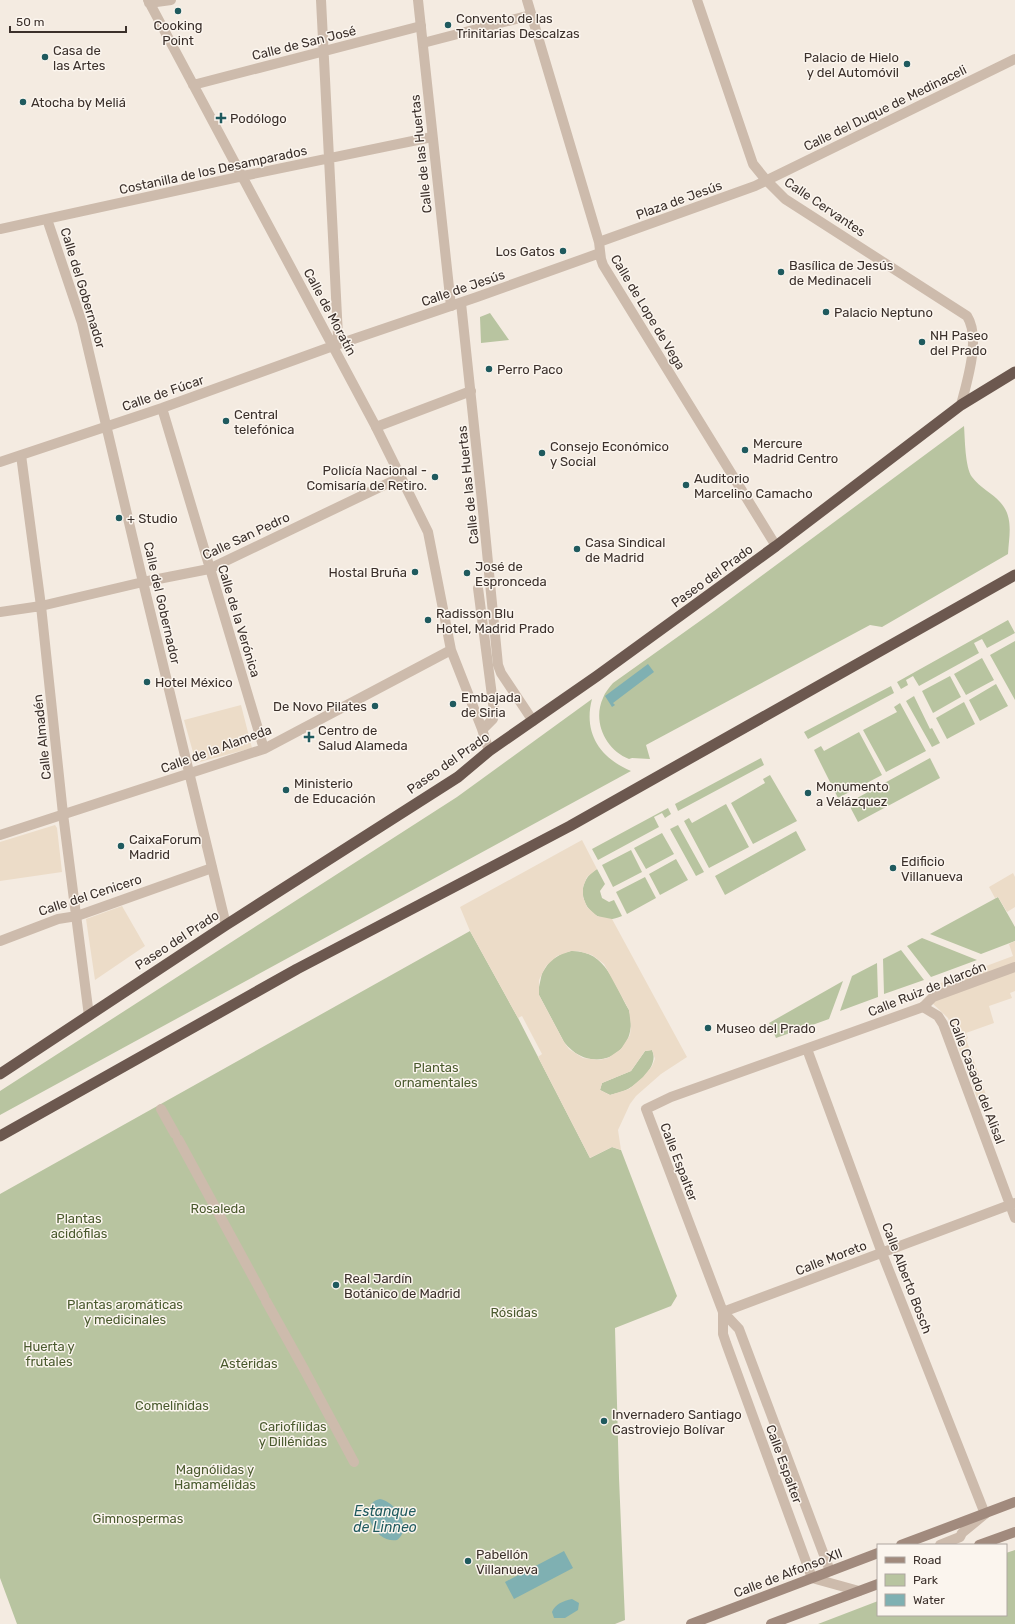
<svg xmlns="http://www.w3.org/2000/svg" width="1015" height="1624" font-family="Rubik,sans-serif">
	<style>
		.green { fill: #b8c4a0 }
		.plaza { fill: #ecdcc8; fill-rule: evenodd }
		.water { fill: #7fb0b2 }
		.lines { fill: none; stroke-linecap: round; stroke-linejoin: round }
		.pedestrian { stroke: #cdbbac; stroke-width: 10 }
		.minor { stroke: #cdbbac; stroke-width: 10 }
		.tertiary { stroke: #cdbbac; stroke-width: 10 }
		.secondary { stroke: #a18a7d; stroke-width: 10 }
		.trunk { stroke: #6c584f; stroke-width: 11 }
		.poi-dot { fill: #1f5a5e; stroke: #fbf5ee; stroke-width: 1.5 }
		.labels { text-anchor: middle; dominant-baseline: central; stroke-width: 3; stroke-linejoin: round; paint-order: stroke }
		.poi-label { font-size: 13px; fill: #3b302b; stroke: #fbf5ee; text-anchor: start }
		.street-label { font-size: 13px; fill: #3b302b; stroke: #fbf5ee }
		.park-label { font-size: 13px; fill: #4a5a2e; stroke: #fbf5ee }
		.water-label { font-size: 14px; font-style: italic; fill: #1f5a5e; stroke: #fbf5ee }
	</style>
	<rect width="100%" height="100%" fill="#f4ebe1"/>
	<!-- green -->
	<path class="green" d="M 490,313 L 509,340 L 481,343 L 480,317 Z
		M 964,426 C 965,439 965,467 972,477 C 980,488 992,493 1000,502 C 1014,517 1009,535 1008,554 L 882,627 L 870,625 L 646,745 L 650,759 L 632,758 L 629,759 C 606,750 592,722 603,698 C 605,692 609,688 613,683 L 714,611 Z
		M 1008,620 L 1015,633 L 987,648 L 982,639 L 974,643 L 979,653 L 919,686 L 913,676 L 906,680 L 908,685 L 901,689 L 897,682 Z
		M 1015,641 L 1015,700 L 990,655 Z
		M 982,658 L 994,680 L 966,695 L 954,674 Z
		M 950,676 L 961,697 L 933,713 L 922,691 Z
		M 996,684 L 1008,706 L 980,721 L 969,700 Z
		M 891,686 L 894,693 L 808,739 L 804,732 Z
		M 914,696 L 930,729 L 932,728 L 940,743 L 932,747 L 906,701 Z
		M 592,699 C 583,733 600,758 631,771 L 0,1115 L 0,1091 L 457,797 Z
		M 964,702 L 975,724 L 947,739 L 936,718 Z
		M 900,703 L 926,751 L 886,772 L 863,730 L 897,712 L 894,707 Z
		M 859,732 L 882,775 L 838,798 L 814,750 L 821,746 L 824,751 Z
		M 761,758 L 764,765 L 678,811 L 675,804 Z
		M 930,758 L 940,778 L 858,822 L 848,803 Z
		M 770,775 L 797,821 L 753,844 L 731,803 L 765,783 L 763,779 Z
		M 726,804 L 749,847 L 709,868 L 684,821 L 689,818 L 692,823 Z
		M 668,808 L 671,814 L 665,818 L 662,813 L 654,817 L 659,827 L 598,860 L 592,849 Z
		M 678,825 L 704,872 L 696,876 L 670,829 Z
		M 796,831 L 806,850 L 725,895 L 715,876 Z
		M 662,833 L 674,854 L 646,869 L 634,848 Z
		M 631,850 L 642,872 L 613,887 L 602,865 Z
		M 676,859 L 688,880 L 660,895 L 649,874 Z
		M 597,869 L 605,884 L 600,891 L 602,898 L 609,902 L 614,900 L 622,916 C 591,931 566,887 597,869 Z
		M 645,877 L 656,898 L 627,914 L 616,892 Z
		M 998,897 L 1015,927 L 1015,941 L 981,954 L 930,934 Z
		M 470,931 L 518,1018 L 590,1158 L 612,1147 L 621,1150 L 677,1296 L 671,1306 L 615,1328 L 619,1478 L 625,1620 L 615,1624 L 17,1624 L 0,1578 L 0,1194 Z
		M 922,938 L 977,960 L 931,977 L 907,946 Z
		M 901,950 L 924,980 L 884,994 L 883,959 Z
		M 571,951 C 606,950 614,984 629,1010 C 641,1054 592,1078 564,1042 L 539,995 L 539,987 L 542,973 L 550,961 L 563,953 Z
		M 877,963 L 878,997 L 840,1011 L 852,976 Z
		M 843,981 L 829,1019 L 776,1038 L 769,1023 Z
		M 652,1050 C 659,1065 641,1082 628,1089 C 623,1092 616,1093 610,1095 L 600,1090 L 602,1083 L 631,1071 L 645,1051 Z
		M 1015,1550 L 1015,1624 L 818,1624 L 878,1601 L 878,1615 L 1006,1615 L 1006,1553 Z"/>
	<!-- plaza -->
	<path class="plaza" d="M 241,705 L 252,748 L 196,763 L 184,720 Z
		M 55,825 L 57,828 L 62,872 L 0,881 L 0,842 Z
		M 582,840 L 597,869 L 587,877 L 583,887 L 583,897 L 587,907 L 597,916 L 612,919 L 687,1057 L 661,1074 L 636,1096 L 630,1104 L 618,1130 L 621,1150 L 612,1147 L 590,1158 L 538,1057 L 542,1054 L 522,1016 L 518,1018 L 470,931 L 460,907 ZM 571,951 L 578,951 L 592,955 L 604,964 L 629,1010 L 631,1026 L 630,1035 L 621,1049 L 608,1058 L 599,1060 L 583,1058 L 569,1049 L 564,1042 L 539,995 L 539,980 L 546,966 L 557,956 ZM 652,1050 L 655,1059 L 652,1066 L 643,1077 L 629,1089 L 610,1095 L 600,1090 L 602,1083 L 631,1071 L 645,1051 Z
		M 1013,873 L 1015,877 L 1015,907 L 1007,912 L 998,897 L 995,898 L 989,887 Z
		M 122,906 L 145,946 L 95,980 L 86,919 Z
		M 1015,941 L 1015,991 L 1010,993 L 1012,998 L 989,1006 L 994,1023 L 966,1033 L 968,1038 L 966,1039 L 989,1103 L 983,1103 L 977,1098 L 948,1018 L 932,1003 L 935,1001 L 930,987 L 1013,956 L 1009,944 Z"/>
	<!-- water -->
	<path class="water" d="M 648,664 L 654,672 L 613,703 L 615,705 L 612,707 L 605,696 Z
		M 380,1499 C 396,1502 413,1528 397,1540 C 373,1544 357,1503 380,1499 Z
		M 564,1551 L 573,1568 L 514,1599 L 505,1582 Z
		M 572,1599 L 579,1603 L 578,1610 L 565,1618 L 554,1618 L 552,1612 C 555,1604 563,1601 572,1599 Z"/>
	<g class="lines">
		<!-- pedestrian -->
		<path class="pedestrian" d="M 418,0 L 451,306
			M 376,427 L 471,391
			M 478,588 L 494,711 L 493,719 L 484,728
			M 63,814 L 89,1016
			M 0,941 L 58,919 L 77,916 L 212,868
			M 923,1007 L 933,997 L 1015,967
			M 161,1109 L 175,1134
			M 178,1139 L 264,1297
			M 266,1301 L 305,1371
			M 306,1373 L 354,1462"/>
		<!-- minor -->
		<path class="minor" d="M 148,0 L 376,427 L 428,532 L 451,650 L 482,729 L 489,751
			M 321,0 L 338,336 L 333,346
			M 527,0 L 599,242 L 601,259 L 603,265 L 776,546
			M 697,0 L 753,164 L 766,180 L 785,199 L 967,316 C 981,338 967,381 961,405
			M 149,3 L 171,0
			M 423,43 L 531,15
			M 193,85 L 421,26
			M 47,219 L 82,323 L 143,582 L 226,925
			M 0,229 L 243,176 L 432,137
			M 599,242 L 755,186 L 1015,59
			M 461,303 L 483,511 L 498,665 L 501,673 L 533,721
			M 162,408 L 264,749
			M 21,455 L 41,606 L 63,814
			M 0,462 L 162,408 L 333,346 L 477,297 L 600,253
			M 0,612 L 41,606 L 143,582 L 209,569 L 401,477
			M 0,835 L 264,749 L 451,650
			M 807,1049 L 882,1253 L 985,1514
			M 723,1312 L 1015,1203
			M 723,1312 L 739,1329 L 830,1571
			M 859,1591 L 812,1578 L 726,1343 L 723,1334 L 723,1312 L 646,1109 L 671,1097 L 923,1007 L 938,1016 L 943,1024 L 1015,1218"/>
		<!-- tertiary -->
		<path class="tertiary" d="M 940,1545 L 960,1537 L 962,1533 L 985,1514"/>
		<!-- secondary -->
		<path class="secondary" d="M 901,1545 L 1015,1502
			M 979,1545 L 1015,1532
			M 691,1624 L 878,1553
			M 771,1624 L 878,1584"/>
		<!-- trunk -->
		<path class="trunk" d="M 0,1074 L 226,925 L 458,777 L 489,751 L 597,676 L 776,546 L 961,405 L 1015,372
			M 0,1136 L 297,969 L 570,826 L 1015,575"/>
	</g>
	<!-- markers -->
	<g class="poi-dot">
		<circle cx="178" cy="11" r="4"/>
		<circle cx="448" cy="25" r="4"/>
		<circle cx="45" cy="57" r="4"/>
		<circle cx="907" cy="64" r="4"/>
		<circle cx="23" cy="102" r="4"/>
		<path d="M219 112h4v4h4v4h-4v4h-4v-4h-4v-4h4z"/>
		<circle cx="563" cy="251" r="4"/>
		<circle cx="781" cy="272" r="4"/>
		<circle cx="826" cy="312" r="4"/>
		<circle cx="922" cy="342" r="4"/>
		<circle cx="489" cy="369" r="4"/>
		<circle cx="226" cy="421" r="4"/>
		<circle cx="745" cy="450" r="4"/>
		<circle cx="542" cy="453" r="4"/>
		<circle cx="435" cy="477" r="4"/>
		<circle cx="686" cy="485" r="4"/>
		<circle cx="119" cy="518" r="4"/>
		<circle cx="577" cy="549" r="4"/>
		<circle cx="415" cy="572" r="4"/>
		<circle cx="467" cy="573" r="4"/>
		<circle cx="428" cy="620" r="4"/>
		<circle cx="147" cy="682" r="4"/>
		<circle cx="453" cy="704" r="4"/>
		<circle cx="375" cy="706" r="4"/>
		<path d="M307 731h4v4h4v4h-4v4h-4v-4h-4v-4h4z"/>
		<circle cx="286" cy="790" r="4"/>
		<circle cx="808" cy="793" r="4"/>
		<circle cx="121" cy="846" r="4"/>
		<circle cx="893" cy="868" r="4"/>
		<circle cx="708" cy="1028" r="4"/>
		<circle cx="336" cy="1285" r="4"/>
		<circle cx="604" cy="1421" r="4"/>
		<circle cx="468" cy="1561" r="4"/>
	</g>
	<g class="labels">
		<!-- poi labels -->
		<g class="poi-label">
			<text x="456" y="18">Convento de las<tspan x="456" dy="15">Trinitarias Descalzas</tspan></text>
			<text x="178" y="25" text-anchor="middle">Cooking<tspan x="178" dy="15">Point</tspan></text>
			<text x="53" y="50">Casa de<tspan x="53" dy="15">las Artes</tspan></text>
			<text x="899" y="57" text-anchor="end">Palacio de Hielo<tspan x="899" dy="15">y del Automóvil</tspan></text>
			<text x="31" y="102">Atocha by Meliá</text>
			<text x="230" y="118">Podólogo</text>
			<text x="555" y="251" text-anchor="end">Los Gatos</text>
			<text x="789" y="265">Basílica de Jesús<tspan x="789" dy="15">de Medinaceli</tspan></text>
			<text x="834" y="312">Palacio Neptuno</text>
			<text x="930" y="335">NH Paseo<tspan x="930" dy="15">del Prado</tspan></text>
			<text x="497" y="369">Perro Paco</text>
			<text x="234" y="414">Central<tspan x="234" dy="15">telefónica</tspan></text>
			<text x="753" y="443">Mercure<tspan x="753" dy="15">Madrid Centro</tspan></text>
			<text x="550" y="446">Consejo Económico<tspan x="550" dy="15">y Social</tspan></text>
			<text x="427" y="470" text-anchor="end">Policía Nacional -<tspan x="427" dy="15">Comisaría de Retiro.</tspan></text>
			<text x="694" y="478">Auditorio<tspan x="694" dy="15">Marcelino Camacho</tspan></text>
			<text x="127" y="518">+ Studio</text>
			<text x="585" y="542">Casa Sindical<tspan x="585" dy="15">de Madrid</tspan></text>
			<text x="475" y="566">José de<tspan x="475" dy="15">Espronceda</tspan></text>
			<text x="407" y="572" text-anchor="end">Hostal Bruña</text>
			<text x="436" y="613">Radisson Blu<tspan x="436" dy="15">Hotel, Madrid Prado</tspan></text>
			<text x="155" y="682">Hotel México</text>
			<text x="461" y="697">Embajada<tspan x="461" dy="15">de Siria</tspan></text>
			<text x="367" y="706" text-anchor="end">De Novo Pilates</text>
			<text x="318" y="730">Centro de<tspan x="318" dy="15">Salud Alameda</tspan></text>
			<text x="294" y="783">Ministerio<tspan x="294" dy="15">de Educación</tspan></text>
			<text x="816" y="786">Monumento<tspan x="816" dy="15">a Velázquez</tspan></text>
			<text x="129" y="839">CaixaForum<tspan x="129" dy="15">Madrid</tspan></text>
			<text x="901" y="861">Edificio<tspan x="901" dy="15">Villanueva</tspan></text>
			<text x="716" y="1028">Museo del Prado</text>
			<text x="344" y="1278">Real Jardín<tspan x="344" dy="15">Botánico de Madrid</tspan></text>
			<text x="612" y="1414">Invernadero Santiago<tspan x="612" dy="15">Castroviejo Bolívar</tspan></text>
			<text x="476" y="1554">Pabellón<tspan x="476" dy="15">Villanueva</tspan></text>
		</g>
		<!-- street labels -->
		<g class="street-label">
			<text transform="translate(304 43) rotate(-14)">Calle de San José</text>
			<text transform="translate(885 108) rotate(-26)">Calle del Duque de Medinaceli</text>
			<text transform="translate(421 154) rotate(-96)">Calle de las Huertas</text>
			<text transform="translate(213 170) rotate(-12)">Costanilla de los Desamparados</text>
			<text transform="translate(679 200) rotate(-20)">Plaza de Jesús</text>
			<text transform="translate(825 207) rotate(34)">Calle Cervantes</text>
			<text transform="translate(83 288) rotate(73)">Calle del Gobernador</text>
			<text transform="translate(463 288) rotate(-19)">Calle de Jesús</text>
			<text transform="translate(330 312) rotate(62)">Calle de Moratín</text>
			<text transform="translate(648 312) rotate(59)">Calle de Lope de Vega</text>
			<text transform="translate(163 393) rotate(-19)">Calle de Fúcar</text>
			<text transform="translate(468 485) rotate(-96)">Calle de las Huertas</text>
			<text transform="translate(246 536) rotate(-25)">Calle San Pedro</text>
			<text transform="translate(712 576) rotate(-36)">Paseo del Prado</text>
			<text transform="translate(162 603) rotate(77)">Calle del Gobernador</text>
			<text transform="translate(239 621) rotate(73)">Calle de la Verónica</text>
			<text transform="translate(42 737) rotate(-96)">Calle Almadén</text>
			<text transform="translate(216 749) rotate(-20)">Calle de la Alameda</text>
			<text transform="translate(448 763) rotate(-35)">Paseo del Prado</text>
			<text transform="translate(90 895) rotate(-18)">Calle del Cenicero</text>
			<text transform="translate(177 940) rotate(-33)">Paseo del Prado</text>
			<text transform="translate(927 989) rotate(-22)">Calle Ruiz de Alarcón</text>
			<text transform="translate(977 1081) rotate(69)">Calle Casado del Alisal</text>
			<text transform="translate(679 1162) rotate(69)">Calle Espalter</text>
			<text transform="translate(831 1258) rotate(-21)">Calle Moreto</text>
			<text transform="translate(907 1278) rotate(69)">Calle Alberto Bosch</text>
			<text transform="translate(784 1464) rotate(70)">Calle Espalter</text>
			<text transform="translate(788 1573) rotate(-21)">Calle de Alfonso XII</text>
		</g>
		<!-- park labels -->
		<g class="park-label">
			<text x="436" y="1067">Plantas<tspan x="436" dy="15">ornamentales</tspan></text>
			<text x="218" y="1208">Rosaleda</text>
			<text x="79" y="1218">Plantas<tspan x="79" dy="15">acidófilas</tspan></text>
			<text x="125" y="1304">Plantas aromáticas<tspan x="125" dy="15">y medicinales</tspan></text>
			<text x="514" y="1312">Rósidas</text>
			<text x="49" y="1346">Huerta y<tspan x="49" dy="15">frutales</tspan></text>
			<text x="249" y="1363">Astéridas</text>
			<text x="172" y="1405">Comelínidas</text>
			<text x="293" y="1426">Cariofílidas<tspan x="293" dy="15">y Dillénidas</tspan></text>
			<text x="215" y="1469">Magnólidas y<tspan x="215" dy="15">Hamamélidas</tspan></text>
			<text x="138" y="1518">Gimnospermas</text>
		</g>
		<!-- water labels -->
		<g class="water-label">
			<text x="385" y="1511">Estanque<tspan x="385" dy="16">de Linneo</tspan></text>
		</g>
	</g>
	<!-- legend -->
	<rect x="877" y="1544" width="130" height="72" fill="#fbf5ee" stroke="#aea6a0"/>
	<rect x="885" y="1557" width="20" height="6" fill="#a18a7d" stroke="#aea6a0"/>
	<text x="913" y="1564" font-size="12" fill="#3b302b">Road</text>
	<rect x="885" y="1574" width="20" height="12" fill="#b8c4a0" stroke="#aea6a0"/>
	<text x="913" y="1584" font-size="12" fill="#3b302b">Park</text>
	<rect x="885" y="1594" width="20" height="12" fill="#7fb0b2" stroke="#aea6a0"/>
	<text x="913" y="1604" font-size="12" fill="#3b302b">Water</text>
	<!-- scale -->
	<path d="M10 26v6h116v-6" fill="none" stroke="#3b302b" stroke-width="2"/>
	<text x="16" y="26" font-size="12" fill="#3b302b" stroke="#fbf5ee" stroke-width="3" paint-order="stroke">50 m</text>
</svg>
